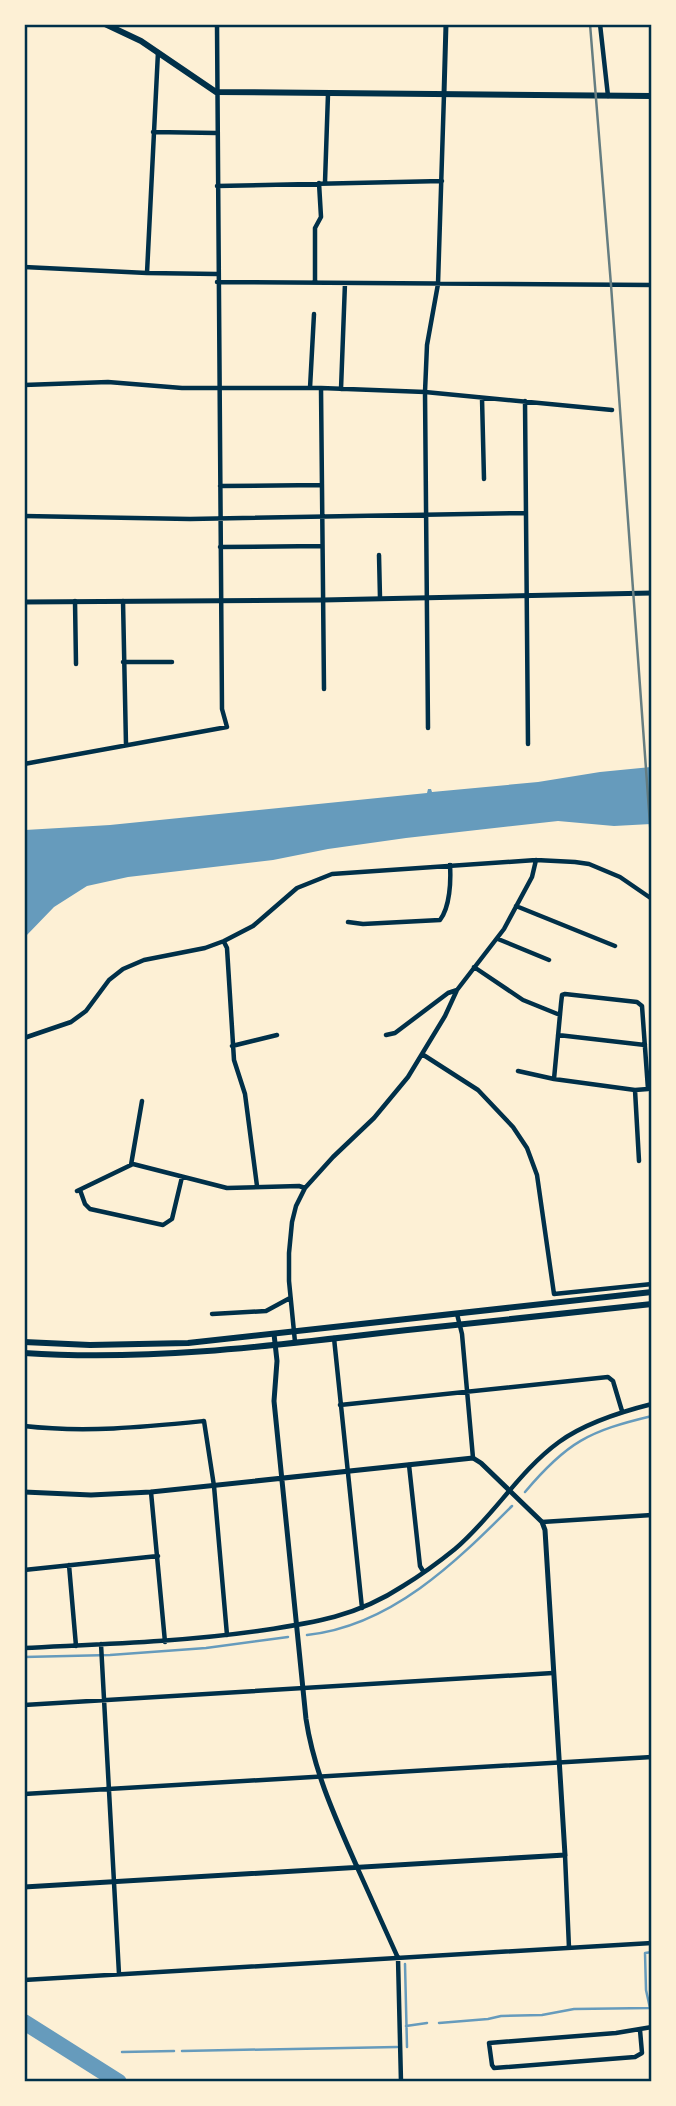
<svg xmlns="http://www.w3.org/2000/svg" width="676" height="2106" font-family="'Source Sans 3',sans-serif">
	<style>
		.water { fill: #669bbc }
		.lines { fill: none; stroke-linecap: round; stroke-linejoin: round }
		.stream { stroke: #669bbc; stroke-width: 2.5 }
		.river { stroke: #669bbc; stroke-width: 16 }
		.minor { stroke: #003049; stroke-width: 4.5 }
		.tertiary { stroke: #003049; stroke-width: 5 }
		.secondary { stroke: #003049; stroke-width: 6 }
		.rail { stroke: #657d81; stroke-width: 2.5 }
		.neatline { fill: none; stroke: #003049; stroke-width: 2.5 }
	</style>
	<rect width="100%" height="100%" fill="#fdf0d5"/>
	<!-- water -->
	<path class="water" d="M 651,767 L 651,824 L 614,826 L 558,821 L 406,838 L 328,849 L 273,860 L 128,877 L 87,886 L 54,907 L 25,937 L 25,830 L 110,825 L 427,793 L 428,789 L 431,789 L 432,792 L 538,782 L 600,772 Z"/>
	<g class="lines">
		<!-- stream -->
		<path class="stream" d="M 525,1492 C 567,1442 589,1431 652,1416
			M 307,1635 C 391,1626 455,1563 512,1506
			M 24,1657 L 110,1655 L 206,1648 L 288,1637
			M 405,1964 L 407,2047
			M 439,2023 L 488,2019 L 501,2016 L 542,2015 L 574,2009 L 650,2008 L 646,1990 L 645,1953 L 652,1952
			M 406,2026 L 427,2023
			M 182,2051 L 397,2047
			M 122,2052 L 174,2051"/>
		<!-- river -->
		<path class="river" d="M 24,2022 L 119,2082"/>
		<!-- minor -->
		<path class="minor" d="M 600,24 L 608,96
			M 153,132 L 217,133
			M 325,182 L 328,94
			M 217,186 L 442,181
			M 24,267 L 147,273 L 217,274
			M 147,273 L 158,52
			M 217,282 L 652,285
			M 315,282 L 315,228 L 321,217 L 319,183
			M 24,385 L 108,382 L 182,388 L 321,388 L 425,392 L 612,410
			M 310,388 L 314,314
			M 321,388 L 324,689
			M 341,389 L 345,283
			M 482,398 L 484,479
			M 525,401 L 528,744
			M 220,486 L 321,485
			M 24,516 L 190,519 L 525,513
			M 220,547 L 322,546
			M 379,555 L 380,598
			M 75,601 L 76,664
			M 123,601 L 126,745
			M 123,662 L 172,662
			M 428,728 L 425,392 L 427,345 L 438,284 L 444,94
			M 24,764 L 227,727 L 222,709 L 217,24
			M 516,906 L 615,946
			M 348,922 L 363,924 L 440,920 C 450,907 451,881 450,865
			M 498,939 L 549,960
			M 224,942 L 227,948 L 234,1060 L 245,1094 L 257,1186
			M 474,967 L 523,1000 L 560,1015
			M 565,994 L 637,1002 L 642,1006 L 648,1089 L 635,1090 L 554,1079 L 561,1004 L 562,995 Z
			M 386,1035 L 395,1033 L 448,993 L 457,990
			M 558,1035 L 645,1045
			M 24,1038 L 71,1022 L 86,1011 L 109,980 L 123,969 L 144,960 L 205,948 L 224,941 L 253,926 L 297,888 L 332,874 L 536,860 L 575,862 L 589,864 L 620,877 L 652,899
			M 232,1046 L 277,1035
			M 422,1054 L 478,1090 L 513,1127 L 527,1148 L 537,1175 L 554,1294 L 652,1284
			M 518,1071 L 554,1079
			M 635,1090 L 639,1161
			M 131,1165 L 142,1101
			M 80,1190 L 85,1204 L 90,1209 L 163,1225 L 172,1219 L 182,1177
			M 77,1191 L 133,1164 L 227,1188 L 299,1186 L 305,1188
			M 212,1314 L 266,1311 L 290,1298
			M 457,1314 L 462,1334 L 473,1458
			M 334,1338 L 362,1608
			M 295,1342 L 289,1281 L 289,1253 L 292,1222 L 296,1206 L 305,1188 L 333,1157 L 374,1118 L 408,1077 L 445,1016 L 457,990 L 504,929 L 532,877 L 536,860
			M 340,1405 L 608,1377 L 613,1381 L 622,1411
			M 24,1426 C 85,1433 144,1427 204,1421 L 214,1486 L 227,1635
			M 409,1465 L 420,1566 L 423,1571
			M 151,1492 L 165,1642
			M 542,1522 L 652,1515
			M 69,1565 L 76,1646
			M 24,1570 L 158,1556
			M 101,1644 L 119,1974
			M 24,1648 C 102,1644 180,1642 258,1631 C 312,1623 356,1617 403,1586 C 421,1575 439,1562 455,1549 C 493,1517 519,1471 559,1442 C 585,1423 620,1412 652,1404
			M 24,1705 L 553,1673
			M 24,1794 L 652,1757
			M 565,1855 L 569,1948
			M 357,1867 L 398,1958 L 401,2082
			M 24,1980 L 652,1943
			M 640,2030 L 642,2053 L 635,2057 L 494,2068 L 492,2065 L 489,2043 L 616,2033 L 652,2027"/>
		<!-- tertiary -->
		<path class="tertiary" d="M 444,94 L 446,24
			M 24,602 L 323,600 L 652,593
			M 274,1334 L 277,1361 L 274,1401 L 306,1719 C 314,1772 336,1819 357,1867
			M 24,1492 L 91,1495 L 151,1492 L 473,1458 L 481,1463 L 542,1522 L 545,1530 L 565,1855 L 24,1887"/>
		<!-- secondary -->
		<path class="secondary" d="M 105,24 L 141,41 L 216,92 L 652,96
			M 24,1342 L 90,1345 L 188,1343 L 652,1292
			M 24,1353 C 144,1361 263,1347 381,1333 C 471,1323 561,1314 652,1304"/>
		<!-- rail -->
		<path class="rail" d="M 590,24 L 611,285 L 652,852"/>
	</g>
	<!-- border -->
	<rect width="676" height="2106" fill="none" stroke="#fdf0d5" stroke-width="52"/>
	<rect x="26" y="26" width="624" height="2054" class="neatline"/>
</svg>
